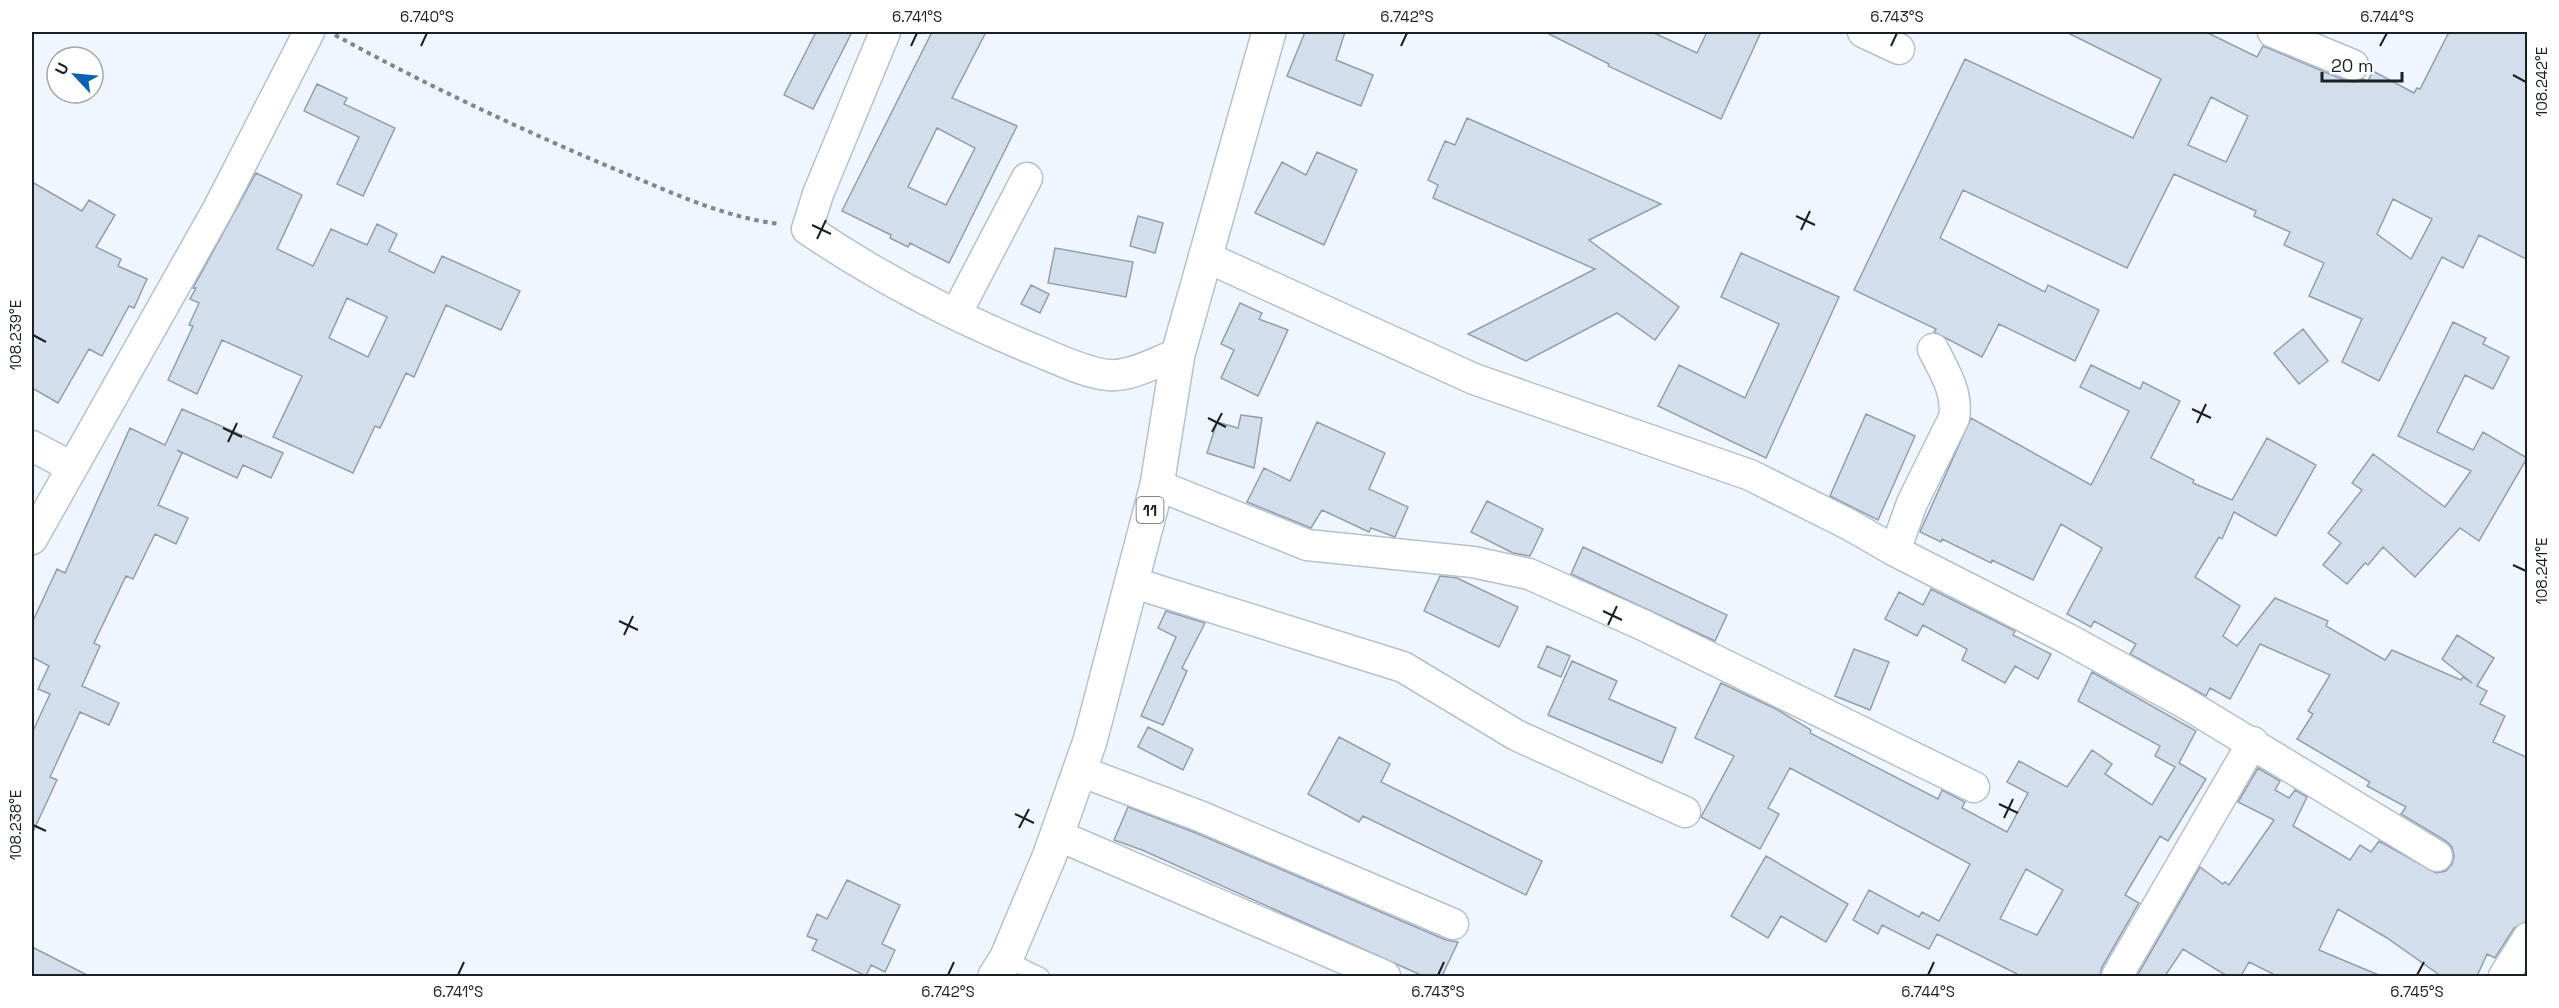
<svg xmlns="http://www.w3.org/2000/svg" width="2559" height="1008" font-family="'Space Grotesk',sans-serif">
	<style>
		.building { fill: #d2deeb; stroke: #939eaa; stroke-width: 1.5; fill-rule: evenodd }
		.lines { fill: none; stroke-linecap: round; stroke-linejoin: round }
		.lane-casing { stroke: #b6c1ce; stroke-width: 18 }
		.street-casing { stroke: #b6c1ce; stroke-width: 33 }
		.highway-casing { stroke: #b6c1ce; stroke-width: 36 }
		.path { stroke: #80868d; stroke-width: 4; stroke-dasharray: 4.5 4.5; stroke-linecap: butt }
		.lane { stroke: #fff; stroke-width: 15 }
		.street { stroke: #fff; stroke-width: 30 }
		.highway { stroke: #fff; stroke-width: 33 }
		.ticks { fill: none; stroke: #1b2024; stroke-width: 2 }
		.labels { text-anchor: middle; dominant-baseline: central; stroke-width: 4.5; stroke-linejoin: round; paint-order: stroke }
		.shield { fill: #fff; stroke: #5f6366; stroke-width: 1.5 }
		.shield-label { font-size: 16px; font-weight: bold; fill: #1b2024 }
		.neatline { fill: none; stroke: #1b2024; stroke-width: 2 }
		.ticks-label { font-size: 15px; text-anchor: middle; fill: #1b2024 }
	</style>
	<rect width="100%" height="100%" fill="#eff6ff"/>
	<!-- building -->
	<path class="building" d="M 816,32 L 852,32 L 813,109 L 784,95 Z
		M 932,32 L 986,32 L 952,98 L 1017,126 L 949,263 L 910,243 L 908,247 L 890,238 L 891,235 L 842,211 ZM 937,128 L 975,148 L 946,205 L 908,187 Z
		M 1305,32 L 1345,32 L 1336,60 L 1373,75 L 1361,106 L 1287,76 Z
		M 1545,32 L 1652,32 L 1697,53 L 1707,32 L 1761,32 L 1721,119 L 1608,66 L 1609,64 Z
		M 2066,32 L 2206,32 L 2257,57 L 2263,46 L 2346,81 L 2355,82 L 2363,79 L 2368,81 L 2373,71 L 2414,93 L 2417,88 L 2420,89 L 2449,32 L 2528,32 L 2528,260 L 2479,235 L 2463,268 L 2442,257 L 2379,381 L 2342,362 L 2362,319 L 2309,296 L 2324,263 L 2284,245 L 2290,232 L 2254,216 L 2256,211 L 2174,174 L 2127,268 L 1963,190 L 1940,238 L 2045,292 L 2048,285 L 2099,310 L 2075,361 L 1999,324 L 1982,357 L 1934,332 L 1936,329 L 1854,290 L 1965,59 L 2133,138 L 2161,79 ZM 2211,97 L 2248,116 L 2226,162 L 2188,145 ZM 2393,199 L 2432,219 L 2411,259 L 2377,234 Z
		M 317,84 L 347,98 L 344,104 L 395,128 L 363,196 L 337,184 L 359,137 L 304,111 Z
		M 1467,118 L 1661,204 L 1589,240 L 1679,307 L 1655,340 L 1617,313 L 1526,361 L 1468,334 L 1595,269 L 1433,198 L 1438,185 L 1428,180 L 1445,141 L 1455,145 Z
		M 1317,152 L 1357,170 L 1324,245 L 1255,213 L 1282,162 L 1306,175 Z
		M 256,173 L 302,195 L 277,249 L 313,266 L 331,229 L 367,245 L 377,224 L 397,234 L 389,251 L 434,273 L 442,256 L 520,291 L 501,330 L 446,305 L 414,377 L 406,373 L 380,428 L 375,426 L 353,473 L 273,437 L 302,376 L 222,340 L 197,394 L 168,380 L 193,326 L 189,325 L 199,303 L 190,299 L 196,288 L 193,288 ZM 347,298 L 387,317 L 368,357 L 329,338 Z
		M 32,182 L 82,211 L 89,200 L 115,215 L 96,247 L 121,259 L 118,266 L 147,279 L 134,308 L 129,306 L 102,356 L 89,349 L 58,403 L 32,388 Z
		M 1138,216 L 1163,223 L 1155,253 L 1130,246 Z
		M 1055,248 L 1133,262 L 1126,297 L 1048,283 Z
		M 1741,253 L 1839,297 L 1766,458 L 1658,406 L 1679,365 L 1745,398 L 1779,324 L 1721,297 Z
		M 1031,285 L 1049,294 L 1040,313 L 1021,304 Z
		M 1240,303 L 1262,313 L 1259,319 L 1288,330 L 1258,396 L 1221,378 L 1234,350 L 1221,344 Z
		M 2453,322 L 2486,338 L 2483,344 L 2509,357 L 2493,389 L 2465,375 L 2437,432 L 2473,450 L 2483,432 L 2527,458 L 2479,541 L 2460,528 L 2415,577 L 2383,547 L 2368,565 L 2365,563 L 2347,584 L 2323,565 L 2341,543 L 2328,533 L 2362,490 L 2352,483 L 2373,454 L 2445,507 L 2471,471 L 2398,436 Z
		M 2303,329 L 2328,361 L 2299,384 L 2274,353 Z
		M 2091,365 L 2140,389 L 2143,382 L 2180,401 L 2151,458 L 2194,480 L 2193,483 L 2232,500 L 2267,438 L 2316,465 L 2276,536 L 2234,512 L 2222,539 L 2219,537 L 2195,577 L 2240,606 L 2223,636 L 2237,646 L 2275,598 L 2328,621 L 2326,626 L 2385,660 L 2392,650 L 2461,680 L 2463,677 L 2472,683 L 2442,659 L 2457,635 L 2494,658 L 2477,686 L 2487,691 L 2480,704 L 2505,716 L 2493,742 L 2528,758 L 2528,921 L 2514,928 L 2495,958 L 2487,954 L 2477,976 L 2441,976 L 2387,938 L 2338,909 L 2319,950 L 2381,976 L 2277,976 L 2249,962 L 2241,976 L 2227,976 L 2183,949 L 2165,976 L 2137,976 L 2200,867 L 2223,884 L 2225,882 L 2229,885 L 2274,820 L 2238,802 L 2258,768 L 2280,781 L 2275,790 L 2289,798 L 2295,790 L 2307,797 L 2293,826 L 2350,860 L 2360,845 L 2371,852 L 2379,841 L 2436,873 L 2446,871 L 2452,864 L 2454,856 L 2452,847 L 2446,841 L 2401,814 L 2406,807 L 2367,786 L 2370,782 L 2297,739 L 2313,714 L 2308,711 L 2330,675 L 2260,644 L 2230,699 L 2210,688 L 2206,696 L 2130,654 L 2136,644 L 2094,621 L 2091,627 L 2067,614 L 2102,548 L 2061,524 L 2033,580 L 1992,560 L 1991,563 L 1942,539 L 1941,542 L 1920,532 L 1971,418 L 2091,485 L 2129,411 L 2080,387 Z
		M 182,409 L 283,453 L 271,478 L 243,465 L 237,478 L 177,450 L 182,453 L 158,505 L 188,518 L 176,544 L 155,534 L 133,579 L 126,576 L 94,643 L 100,646 L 82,686 L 119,703 L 109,725 L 80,712 L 50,777 L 57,780 L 32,834 L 32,733 L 50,694 L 38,689 L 49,666 L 32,657 L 32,623 L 57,569 L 65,573 L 130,428 L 165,445 Z
		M 1866,414 L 1915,436 L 1878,520 L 1830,496 Z
		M 1241,415 L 1262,418 L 1254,468 L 1207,453 L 1217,422 L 1238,428 Z
		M 1317,422 L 1385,453 L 1369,489 L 1408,507 L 1395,537 L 1371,528 L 1369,532 L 1322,510 L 1311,528 L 1247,502 L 1264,468 L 1290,481 Z
		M 1487,501 L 1543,529 L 1530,556 L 1513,553 L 1471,532 Z
		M 1583,547 L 1727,615 L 1715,641 L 1571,574 Z
		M 1440,576 L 1457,578 L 1518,607 L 1499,647 L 1424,611 Z
		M 1931,589 L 2015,631 L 2013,635 L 2051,654 L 2038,679 L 2015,666 L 2005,683 L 1962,660 L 1967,649 L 1923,625 L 1917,636 L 1885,619 L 1899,592 L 1923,605 Z
		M 1166,611 L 1205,623 L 1182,668 L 1187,671 L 1163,725 L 1141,716 L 1176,637 L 1158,628 Z
		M 1547,646 L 1570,656 L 1561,677 L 1538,667 Z
		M 1854,649 L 1889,662 L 1870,710 L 1835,696 Z
		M 1572,661 L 1617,681 L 1609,699 L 1676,728 L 1662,763 L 1548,715 Z
		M 2092,672 L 2196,731 L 2179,763 L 2206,779 L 2168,841 L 2160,836 L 2125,895 L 2139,903 L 2102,967 L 2100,976 L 2021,976 L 1937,934 L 1929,949 L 1882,925 L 1878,934 L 1853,920 L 1869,890 L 1919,917 L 1922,912 L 1939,921 L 1970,864 L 1790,768 L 1768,808 L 1779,814 L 1760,849 L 1701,817 L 1734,756 L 1695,738 L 1721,683 L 1776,709 L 1811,730 L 1810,733 L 1938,799 L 1942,790 L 1965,802 L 1962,808 L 2007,832 L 2028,793 L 2007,782 L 2019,761 L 2067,787 L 2092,750 L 2112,764 L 2105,774 L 2152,805 L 2175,767 L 2155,756 L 2160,746 L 2078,701 ZM 2026,869 L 2063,890 L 2037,935 L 2000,919 Z
		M 1148,727 L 1193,749 L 1183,770 L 1138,747 Z
		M 1339,737 L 1390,764 L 1381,782 L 1542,861 L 1526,895 L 1363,816 L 1359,822 L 1308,794 Z
		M 1128,807 L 1196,833 L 1446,940 L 1458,942 L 1442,976 L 1423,976 L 1142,850 L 1114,840 Z
		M 1766,856 L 1848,904 L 1826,942 L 1781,916 L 1768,938 L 1731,916 Z
		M 847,880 L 900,905 L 882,944 L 895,950 L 885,972 L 871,965 L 866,976 L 812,950 L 817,940 L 807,936 L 817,914 L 827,919 Z
		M 32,947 L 89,976 L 32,976 Z"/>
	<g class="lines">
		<!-- lane casing -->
		<g class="lane-casing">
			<path id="lane" d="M 1006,959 L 1041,976"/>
		</g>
		<!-- street casing -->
		<g class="street-casing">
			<path id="street" d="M 885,32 L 818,194 L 807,229 C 879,278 959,319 1040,352 C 1059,360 1089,374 1109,375 C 1131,377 1158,361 1178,354
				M 1863,32 L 1899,49
				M 2273,32 L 2353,65
				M 1204,256 L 1474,379 L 1750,475 L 1848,524 L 1895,551 L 1912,503 L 1954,418 C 1958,392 1945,373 1933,349
				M 956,314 L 1027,178
				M 32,446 L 72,467
				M 1157,485 L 1307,545 L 1473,562 L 1529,574 L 1643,625 L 1974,787
				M 32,539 L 218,209 L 309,32
				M 1895,551 L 2066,638 L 2183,702 L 2437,856
				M 1131,582 L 1403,667 L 1516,735 L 1685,812
				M 1080,771 L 1202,817 L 1453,924
				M 1057,835 L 1385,976
				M 2117,976 L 2253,742
				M 2504,976 L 2528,938"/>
		</g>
		<!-- highway casing -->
		<g class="highway-casing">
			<path id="highway" d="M 995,976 L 1006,959 L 1049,857 L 1090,741 L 1157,485 L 1178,354 L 1269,32"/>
		</g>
		<!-- path -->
		<path class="path" d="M 335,35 C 428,86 526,132 624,173 C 673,193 726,218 780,224"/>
		<!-- lane -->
		<use href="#lane" class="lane"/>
		<!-- street -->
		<use href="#street" class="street"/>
		<!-- highway -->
		<use href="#highway" class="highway"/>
	</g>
	<!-- ticks -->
	<path class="ticks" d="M 421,46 L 427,33M 911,46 L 917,33M 1401,46 L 1407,33M 1891,46 L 1897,33M 2380,46 L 2387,33M 2513,75 L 2526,82M 1796,216 L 1815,225M 812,225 L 831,234M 1801,230 L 1810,211M 817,239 L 826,220M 33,335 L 46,342M 2192,409 L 2211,418M 1208,418 L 1226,427M 2197,423 L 2206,404M 223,428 L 242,437M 1212,432 L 1222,413M 228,442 L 237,423M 2513,565 L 2526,571M 1603,611 L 1622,620M 619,621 L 638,630M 1608,625 L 1617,606M 624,635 L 633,616M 1999,804 L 2018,813M 1015,814 L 1034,823M 2004,818 L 2013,799M 33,825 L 46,831M 1019,828 L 1029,809M 458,975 L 464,962M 948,975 L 954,962M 1438,975 L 1444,962M 1928,975 L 1934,962M 2417,975 L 2424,962"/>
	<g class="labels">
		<!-- shield labels -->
		<rect class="shield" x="1136.5" y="497" width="27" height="26" rx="4.5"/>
		<g class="shield-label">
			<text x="1150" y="510">11</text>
		</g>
	</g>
	<!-- border -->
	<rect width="2559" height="1008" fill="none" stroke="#ffffff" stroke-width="66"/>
	<!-- north arrow -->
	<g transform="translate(75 75) rotate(296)"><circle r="28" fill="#ffffff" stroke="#a4a6a7" stroke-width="1.5"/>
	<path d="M0-4.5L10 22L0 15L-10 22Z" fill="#0b63b1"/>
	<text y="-9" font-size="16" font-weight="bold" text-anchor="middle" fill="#1b2024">U</text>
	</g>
	<!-- scale -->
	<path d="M2322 72v9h80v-9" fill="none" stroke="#1b2024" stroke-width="3"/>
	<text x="2331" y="72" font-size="18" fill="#1b2024" stroke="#ffffff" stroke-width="4.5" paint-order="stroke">20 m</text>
	<rect x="33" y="33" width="2493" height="942" class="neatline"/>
	<g class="ticks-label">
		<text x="427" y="22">6.740°S</text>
		<text x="917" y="22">6.741°S</text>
		<text x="1407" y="22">6.742°S</text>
		<text x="1897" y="22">6.743°S</text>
		<text x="2387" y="22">6.744°S</text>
		<text transform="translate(2542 82) rotate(-90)" y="5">108.242°E</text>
		<text transform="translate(16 335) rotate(-90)" y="5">108.239°E</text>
		<text transform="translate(2542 571) rotate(-90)" y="5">108.241°E</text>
		<text transform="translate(16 825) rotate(-90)" y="5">108.238°E</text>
		<text x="458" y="997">6.741°S</text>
		<text x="948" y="997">6.742°S</text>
		<text x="1438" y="997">6.743°S</text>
		<text x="1928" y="997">6.744°S</text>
		<text x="2417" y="997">6.745°S</text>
	</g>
</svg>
